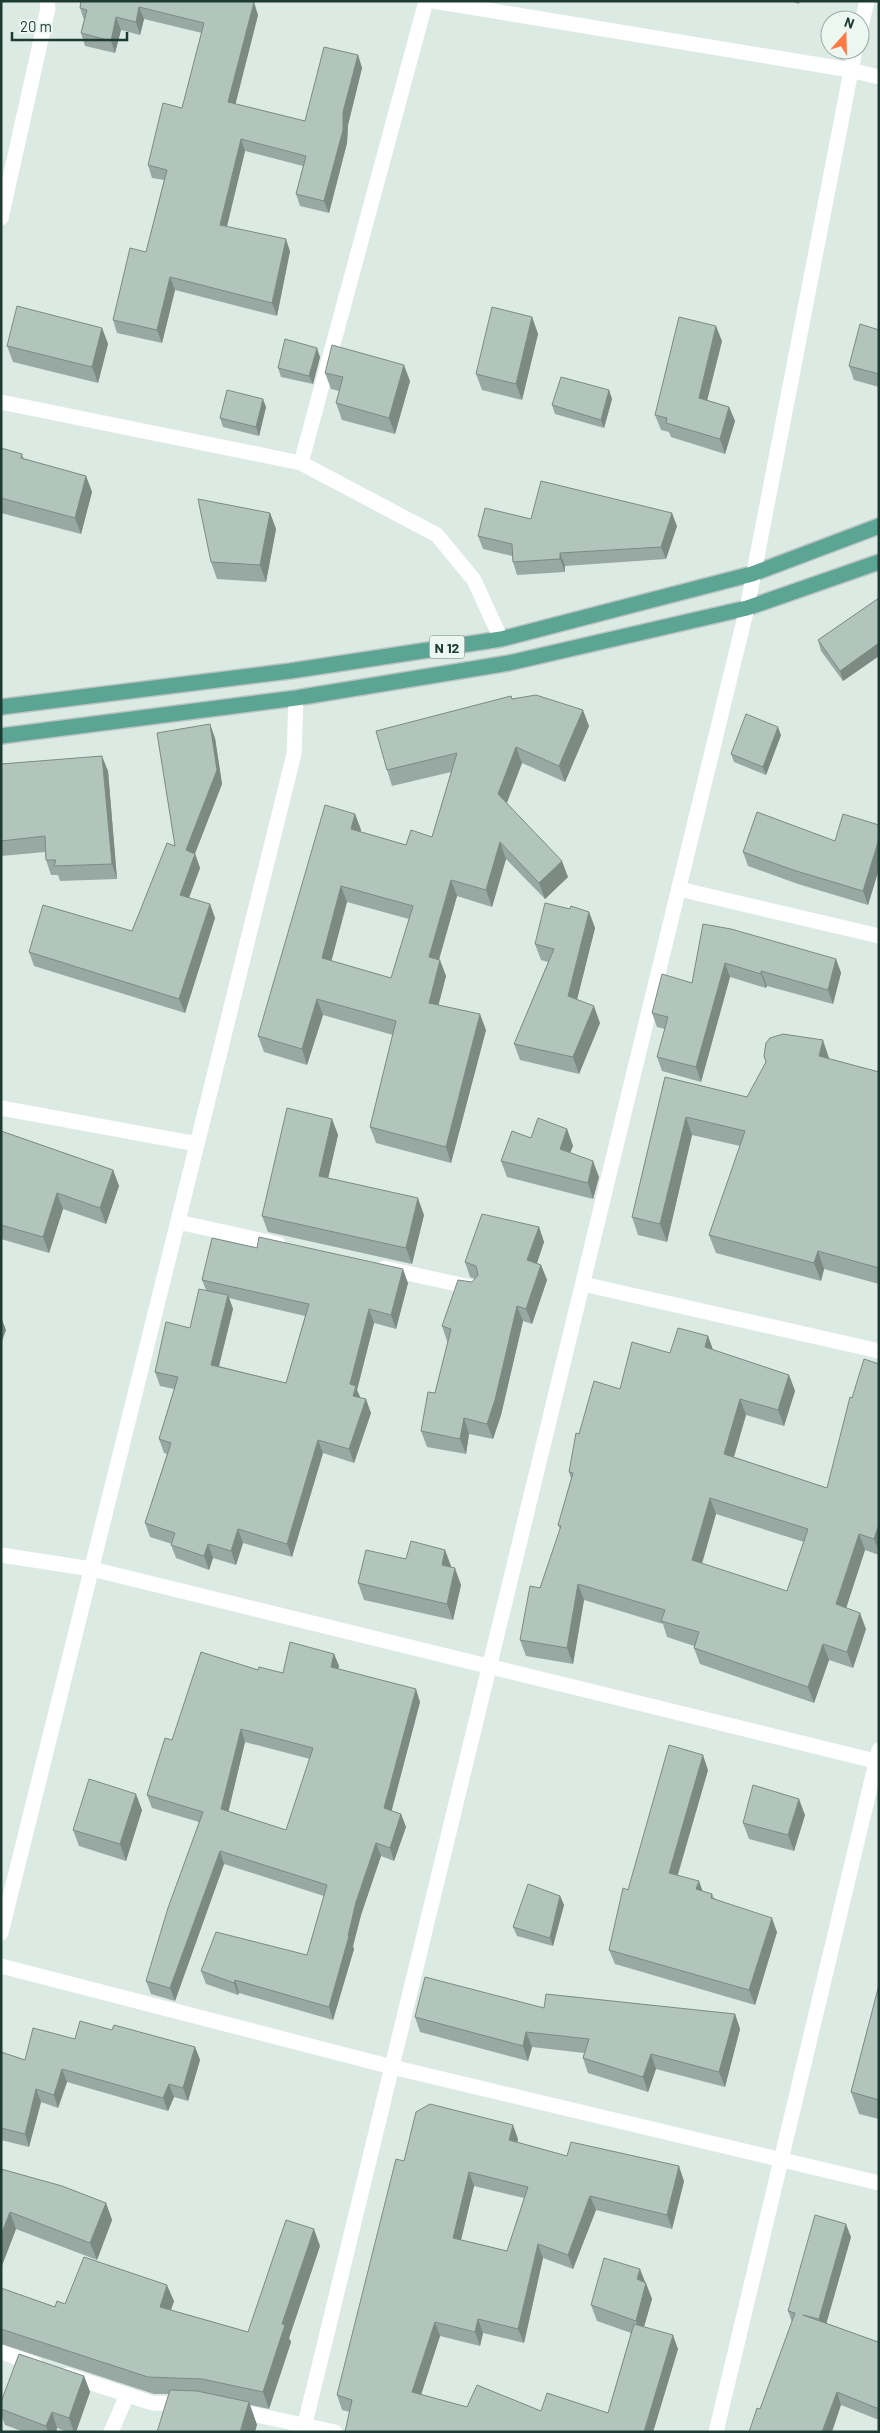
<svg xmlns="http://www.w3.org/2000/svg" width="880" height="2433" font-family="Barlow,sans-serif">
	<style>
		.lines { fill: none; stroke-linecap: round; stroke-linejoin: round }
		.primary-casing { stroke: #bbc4c2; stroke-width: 18 }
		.service { stroke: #fff; stroke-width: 15 }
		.minor { stroke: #fff; stroke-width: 15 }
		.tertiary { stroke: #fff; stroke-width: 15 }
		.primary { stroke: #5ca494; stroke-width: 15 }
		.wall { fill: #98a9a3; fill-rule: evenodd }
		.shaded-wall { fill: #7c8a84 }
		.building { fill: #b1c5bd; stroke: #7c8a84; fill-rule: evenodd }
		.labels { text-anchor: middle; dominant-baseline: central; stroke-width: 4; stroke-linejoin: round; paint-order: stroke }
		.shield { fill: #ecf7f2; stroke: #5b736c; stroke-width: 1 }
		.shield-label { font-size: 14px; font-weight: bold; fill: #1d3a33 }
	</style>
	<rect width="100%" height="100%" fill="#dceae4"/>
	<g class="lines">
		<!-- primary casing -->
		<g class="primary-casing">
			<path id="primary" d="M 1,707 L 290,671 L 501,639 L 752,574 L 879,526
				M 1,736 L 296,698 L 509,663 L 747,608 L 879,562"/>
		</g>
		<!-- service -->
		<path class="service" d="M 111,2432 L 127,2395"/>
		<!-- minor -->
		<path class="minor" d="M 433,1 L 850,70 L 879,77
			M 860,31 L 867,1
			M 1,218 L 48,8 L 47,1
			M 1,402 L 301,463 L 437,535 L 474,580 L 501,639
			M 301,463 L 426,1
			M 679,889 L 879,936
			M 1,1108 L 197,1144
			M 178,1222 L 278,1244
			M 384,1268 L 475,1288
			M 583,1284 L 879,1351
			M 1,1555 L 92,1569 L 879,1762
			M 1,1933 L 294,754 L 296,698
			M 1,1966 L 392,2067 L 879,2183
			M 1,2352 L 35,2364
			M 67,2375 L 152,2403 L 186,2404
			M 234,2410 L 335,2432
			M 303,2432 L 747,608 L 855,50"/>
		<!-- tertiary -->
		<path class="tertiary" d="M 716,2432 L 879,1750"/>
		<!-- primary -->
		<use href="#primary" class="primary"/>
	</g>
	<!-- wall -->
	<path class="wall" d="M 81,1 L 258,15 L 235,104 L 305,121 L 358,55 L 362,68 L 348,125 L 347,143 L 329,213 L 300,206 L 296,194 L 303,166 L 245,151 L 227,227 L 290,251 L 277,316 L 175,290 L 162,343 L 117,333 L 113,320 L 146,252 L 164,180 L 152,178 L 148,165 L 182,108 L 202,33 L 144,19 L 140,35 L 121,30 L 115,53 L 85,46 L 81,33 L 84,20 L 80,8 Z
		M 790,1 L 800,1 L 799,4 Z
		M 532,317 L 538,334 L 522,400 L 482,390 L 476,374 Z
		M 102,328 L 108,344 L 98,383 L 13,362 L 7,346 Z
		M 879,330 L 879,387 L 854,380 L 849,366 Z
		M 722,341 L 707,400 L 729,407 L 735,421 L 725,454 L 671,437 L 669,432 L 661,430 L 655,415 Z
		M 320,357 L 313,384 L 281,377 L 278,368 Z
		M 325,373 L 410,381 L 395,434 L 342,420 L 336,403 L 339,391 L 331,389 Z
		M 609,390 L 612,399 L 604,428 L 555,414 L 552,405 Z
		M 266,407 L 259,436 L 223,427 L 220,418 Z
		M 1,448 L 22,454 L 24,459 L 86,476 L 92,492 L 81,534 L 1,513 Z
		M 270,513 L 276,529 L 266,582 L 217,579 L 211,562 Z
		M 531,519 L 677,526 L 666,559 L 565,566 L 565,572 L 517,575 L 513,562 L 512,556 L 483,549 L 478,536 Z
		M 879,598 L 879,656 L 843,681 L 821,651 L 818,640 Z
		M 512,699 L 589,726 L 565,782 L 522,763 L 507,803 L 568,877 L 545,899 L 506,859 L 492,907 L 457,896 L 439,960 L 446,976 L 438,1005 L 486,1030 L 451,1163 L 376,1143 L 370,1127 L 393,1035 L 323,1015 L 307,1065 L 264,1052 L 258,1036 L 355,814 L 361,830 L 360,832 L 406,845 L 432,837 L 451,772 L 392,786 L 387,770 ZM 347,902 L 409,919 L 391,978 L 331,961 Z
		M 781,735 L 766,775 L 734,762 L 731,754 Z
		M 215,738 L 222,784 L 195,853 L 200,868 L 189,898 L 210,904 L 215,918 L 185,1013 L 34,966 L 29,952 L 132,931 L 175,846 Z
		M 1,764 L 108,771 L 117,879 L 60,881 L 58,875 L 51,875 L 46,860 L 45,852 L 1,856 Z
		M 879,825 L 879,869 L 868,905 L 798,884 L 748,866 L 743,852 L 835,841 Z
		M 570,909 L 589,912 L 595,928 L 577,999 L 600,1023 L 579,1074 L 520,1060 L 514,1044 L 548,962 L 541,960 L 535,944 Z
		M 703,924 L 836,959 L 841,973 L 833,1004 L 767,986 L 766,988 L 730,977 L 701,1082 L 662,1071 L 657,1057 L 665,1029 L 657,1027 L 652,1013 L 692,983 Z
		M 829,1058 L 829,1059 L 879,1072 L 879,1284 L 824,1269 L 821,1281 L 716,1253 L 709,1235 L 740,1146 L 692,1135 L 667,1242 L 638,1235 L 632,1217 L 665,1077 L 747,1097 Z
		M 332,1119 L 338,1135 L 328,1178 L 424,1215 L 412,1264 L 268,1232 L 262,1216 Z
		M 567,1129 L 573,1146 L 570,1152 L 599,1177 L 593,1199 L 507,1177 L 501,1161 L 531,1138 Z
		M 1,1131 L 113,1170 L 119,1186 L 106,1224 L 63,1209 L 49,1253 L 1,1239 Z
		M 539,1227 L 544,1242 L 537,1263 L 541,1265 L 547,1280 L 532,1324 L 523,1321 L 501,1415 L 493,1439 L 469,1434 L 466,1454 L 427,1447 L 421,1431 L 435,1393 L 448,1342 L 447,1341 L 442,1326 L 472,1282 L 475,1279 L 470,1277 L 465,1262 Z
		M 202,1280 L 408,1283 L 396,1329 L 374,1323 L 357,1390 L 360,1398 L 371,1413 L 354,1463 L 323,1453 L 292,1557 L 243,1543 L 236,1565 L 213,1558 L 209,1570 L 176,1558 L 171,1545 L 172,1544 L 150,1537 L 145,1523 L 167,1454 L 164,1453 L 159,1439 L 174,1389 L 160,1386 L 155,1372 L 190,1328 L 206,1290 ZM 229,1298 L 305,1316 L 286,1383 L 219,1366 L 233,1309 Z
		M 708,1336 L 713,1350 L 789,1375 L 795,1391 L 784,1426 L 746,1415 L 734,1457 L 827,1488 L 852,1398 L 879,1364 L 879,1555 L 865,1550 L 846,1608 L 866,1629 L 853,1668 L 829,1660 L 814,1703 L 700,1664 L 694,1648 L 694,1646 L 667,1637 L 663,1624 L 584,1600 L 573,1664 L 526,1656 L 520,1640 L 540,1588 L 560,1529 L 558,1525 L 571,1479 L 569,1472 L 579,1434 L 620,1389 L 670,1353 ZM 716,1514 L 804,1542 L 787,1591 L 702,1564 Z
		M 445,1550 L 451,1567 L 461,1585 L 453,1620 L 364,1600 L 358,1583 L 406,1559 Z
		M 334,1654 L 339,1666 L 338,1669 L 420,1702 L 391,1811 L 401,1814 L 406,1827 L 394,1861 L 381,1856 L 361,1915 L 353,1946 L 354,1949 L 333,2020 L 239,1993 L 238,1995 L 206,1984 L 201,1971 L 307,1955 L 324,1896 L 224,1864 L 175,2001 L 151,1994 L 146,1981 L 199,1822 L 152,1808 L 147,1795 L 172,1740 L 258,1670 L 283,1673 ZM 245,1742 L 310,1759 L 286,1830 L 228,1811 Z
		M 708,1770 L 678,1875 L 702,1891 L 712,1894 L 714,1898 L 777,1932 L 755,2005 L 615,1964 L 609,1950 L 628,1890 Z
		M 142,1810 L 126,1861 L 79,1846 L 73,1830 Z
		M 805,1815 L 794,1851 L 749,1839 L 743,1823 Z
		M 560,1896 L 564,1905 L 553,1946 L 517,1936 L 513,1927 Z
		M 879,1985 L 879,2119 L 859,2114 L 851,2092 Z
		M 544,2008 L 735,2014 L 740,2029 L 725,2087 L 656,2069 L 648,2092 L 588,2073 L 583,2058 L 584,2053 L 532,2047 L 528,2061 L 420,2032 L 415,2017 Z
		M 112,2030 L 195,2047 L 200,2060 L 188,2101 L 174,2097 L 168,2111 L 67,2082 L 58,2108 L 41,2102 L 29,2147 L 1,2140 L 1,2052 L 25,2060 L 75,2039 Z
		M 518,2139 L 517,2142 L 567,2156 L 684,2181 L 672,2229 L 596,2210 L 573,2269 L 543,2258 L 524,2343 L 483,2333 L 480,2346 L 440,2336 L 421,2395 L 467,2407 L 541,2411 L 608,2413 L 631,2333 L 597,2321 L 591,2305 L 645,2282 L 652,2299 L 644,2327 L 678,2349 L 653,2432 L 350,2412 L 342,2410 L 337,2395 L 404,2161 ZM 474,2186 L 524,2198 L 507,2251 L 461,2240 Z
		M 1,2169 L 106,2203 L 112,2220 L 97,2260 L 16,2229 L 1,2268 Z
		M 851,2237 L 826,2323 L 878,2342 L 879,2339 L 879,2420 L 841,2405 L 792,2322 L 788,2311 Z
		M 320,2246 L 289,2338 L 291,2342 L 269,2409 L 250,2405 L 257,2425 L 169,2394 L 154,2394 L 1,2344 L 1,2288 L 55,2307 L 65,2304 L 174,2301 L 171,2310 L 248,2332 Z
		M 84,2376 L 90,2392 L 76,2432 L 67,2432 L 57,2428 L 56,2432 L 24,2432 L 5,2425 L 1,2415 L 1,2402 Z"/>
	<!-- shaded-wall -->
	<path class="shaded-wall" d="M 254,2 L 258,15 L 233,114 L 228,102 Z
		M 139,7 L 144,19 L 140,35 L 136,22 Z
		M 116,17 L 121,30 L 115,53 L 111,41 Z
		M 358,55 L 362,68 L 348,125 L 347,143 L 329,213 L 324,201 L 343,112 Z
		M 241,139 L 245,151 L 224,238 L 220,225 Z
		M 286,239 L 290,251 L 277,316 L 272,303 Z
		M 170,277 L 175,290 L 162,343 L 157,330 Z
		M 532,317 L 538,334 L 522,400 L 516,384 Z
		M 716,326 L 722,341 L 704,413 L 699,398 Z
		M 102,328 L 108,344 L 98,383 L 92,367 Z
		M 317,348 L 320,357 L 313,384 L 309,376 Z
		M 404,365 L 410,381 L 395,434 L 389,418 Z
		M 609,390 L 612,399 L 604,428 L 601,420 Z
		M 263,399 L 266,407 L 259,436 L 256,427 Z
		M 729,407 L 735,421 L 725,454 L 720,439 Z
		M 86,476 L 92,492 L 81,534 L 75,518 Z
		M 270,513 L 276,529 L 266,582 L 260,565 Z
		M 672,513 L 677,526 L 666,559 L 661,547 Z
		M 560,553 L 565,566 L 565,572 L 560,559 Z
		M 879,643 L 879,656 L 843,681 L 840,671 Z
		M 583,710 L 589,726 L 565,782 L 559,766 Z
		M 210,724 L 215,738 L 222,784 L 191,864 L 186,850 Z
		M 778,727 L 781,735 L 766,775 L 763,767 Z
		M 516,747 L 522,763 L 504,810 L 498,794 Z
		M 102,756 L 108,771 L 117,879 L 112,864 Z
		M 355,814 L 361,830 L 357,845 L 351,829 Z
		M 879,839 L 879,869 L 868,905 L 863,891 Z
		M 500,842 L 506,859 L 492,907 L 486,890 Z
		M 195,854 L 200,868 L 185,908 L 180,895 Z
		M 562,861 L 568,877 L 545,899 L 539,883 Z
		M 451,880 L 457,896 L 435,973 L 429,957 Z
		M 341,886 L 347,902 L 328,974 L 322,958 Z
		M 210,904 L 215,918 L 185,1013 L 179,999 Z
		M 589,912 L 595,928 L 574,1012 L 568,996 Z
		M 836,959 L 841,973 L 833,1004 L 828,990 Z
		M 440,960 L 446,976 L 435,1019 L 429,1003 Z
		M 725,963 L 730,977 L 701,1082 L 696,1067 Z
		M 761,971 L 767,986 L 766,988 L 761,974 Z
		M 317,999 L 323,1015 L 307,1065 L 302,1049 Z
		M 594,1006 L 600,1023 L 579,1074 L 573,1057 Z
		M 480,1014 L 486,1030 L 451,1163 L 446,1147 Z
		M 823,1040 L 829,1058 L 825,1074 L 819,1056 Z
		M 686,1117 L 692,1135 L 667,1242 L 660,1224 Z
		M 332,1119 L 338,1135 L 325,1192 L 319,1176 Z
		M 567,1129 L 573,1146 L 565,1165 L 560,1149 Z
		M 593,1161 L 599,1177 L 593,1199 L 588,1183 Z
		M 113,1170 L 119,1186 L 106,1224 L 100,1208 Z
		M 57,1193 L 63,1209 L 49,1253 L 43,1237 Z
		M 418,1198 L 424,1215 L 412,1264 L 406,1248 Z
		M 539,1227 L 544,1242 L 533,1275 L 527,1260 Z
		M 818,1251 L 824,1269 L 821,1281 L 814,1263 Z
		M 541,1265 L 547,1280 L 532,1324 L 526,1309 Z
		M 403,1269 L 408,1283 L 396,1329 L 391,1315 Z
		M 228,1295 L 233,1309 L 216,1378 L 211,1365 Z
		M 517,1306 L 523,1321 L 501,1415 L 493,1439 L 487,1424 Z
		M 369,1309 L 374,1323 L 357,1390 L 361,1399 L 353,1396 L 350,1384 Z
		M 1,1317 L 6,1330 L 1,1344 Z
		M 708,1336 L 714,1353 L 705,1347 Z
		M 789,1375 L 795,1391 L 784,1426 L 778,1410 Z
		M 366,1399 L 371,1413 L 354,1463 L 349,1449 Z
		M 740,1399 L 746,1415 L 730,1470 L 724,1454 Z
		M 464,1418 L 469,1434 L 466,1454 L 460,1439 Z
		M 318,1440 L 323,1453 L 292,1557 L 287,1544 Z
		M 710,1498 L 716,1514 L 698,1577 L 692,1560 Z
		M 879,1524 L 879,1551 L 874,1539 Z
		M 238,1529 L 243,1543 L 236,1565 L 231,1551 Z
		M 859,1534 L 865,1550 L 842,1621 L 836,1604 Z
		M 208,1544 L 213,1558 L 209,1570 L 204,1556 Z
		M 445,1550 L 451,1566 L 448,1581 L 442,1565 Z
		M 455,1568 L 461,1585 L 453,1620 L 447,1604 Z
		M 578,1584 L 584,1600 L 573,1664 L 567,1648 Z
		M 860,1613 L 866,1629 L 853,1668 L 847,1652 Z
		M 823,1644 L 829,1660 L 814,1703 L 808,1687 Z
		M 334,1654 L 339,1666 L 336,1680 L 331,1667 Z
		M 416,1689 L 420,1702 L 389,1821 L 384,1808 Z
		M 241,1729 L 245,1742 L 226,1822 L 221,1809 Z
		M 703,1755 L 708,1770 L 674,1887 L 669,1873 Z
		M 136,1794 L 142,1810 L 126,1861 L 120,1844 Z
		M 799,1799 L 805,1815 L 794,1851 L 788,1835 Z
		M 401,1814 L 406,1827 L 394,1861 L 390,1848 Z
		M 376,1843 L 381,1856 L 361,1915 L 353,1946 L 354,1949 L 333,2020 L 329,2007 L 356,1902 Z
		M 220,1851 L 224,1864 L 175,2001 L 170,1988 Z
		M 699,1881 L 704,1895 L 696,1889 Z
		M 560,1896 L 564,1905 L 553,1946 L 550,1938 Z
		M 772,1918 L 777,1932 L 755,2005 L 749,1990 Z
		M 235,1980 L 239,1993 L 238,1995 L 234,1983 Z
		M 735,2014 L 740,2029 L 725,2087 L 719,2072 Z
		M 526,2032 L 532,2047 L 528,2061 L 523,2046 Z
		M 195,2047 L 200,2060 L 188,2101 L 183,2088 Z
		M 651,2054 L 656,2069 L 648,2092 L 643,2077 Z
		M 62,2069 L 67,2082 L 58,2108 L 54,2095 Z
		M 169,2084 L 174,2097 L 168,2111 L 163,2098 Z
		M 36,2089 L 41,2102 L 29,2147 L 25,2134 Z
		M 513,2125 L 518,2139 L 515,2154 L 509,2140 Z
		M 679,2166 L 684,2181 L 672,2229 L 667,2215 Z
		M 469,2172 L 474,2186 L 458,2252 L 453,2238 Z
		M 590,2196 L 596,2210 L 573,2269 L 568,2255 Z
		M 106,2203 L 112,2220 L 97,2260 L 90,2243 Z
		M 10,2212 L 16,2229 L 1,2268 L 1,2235 Z
		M 846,2224 L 851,2237 L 824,2332 L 819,2319 Z
		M 314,2229 L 320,2246 L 289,2338 L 291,2342 L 269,2409 L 263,2392 L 282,2324 Z
		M 538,2244 L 543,2258 L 524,2343 L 518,2329 Z
		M 640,2269 L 646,2284 L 646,2283 L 652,2299 L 641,2337 L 636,2321 L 637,2279 Z
		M 167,2285 L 174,2301 L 166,2324 L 160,2307 Z
		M 478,2319 L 483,2333 L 480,2346 L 475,2332 Z
		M 435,2322 L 440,2336 L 417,2407 L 412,2392 Z
		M 673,2335 L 678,2349 L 653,2432 L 644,2432 Z
		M 84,2376 L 90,2392 L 76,2432 L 74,2432 L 69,2418 Z
		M 837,2392 L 841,2405 L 832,2432 L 822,2432 Z
		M 249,2402 L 257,2425 L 255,2432 L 240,2432 Z
		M 52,2412 L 57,2428 L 56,2432 L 48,2432 L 46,2426 Z"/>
	<!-- building -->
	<path class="building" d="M 81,1 L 249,1 L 254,2 L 228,102 L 305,121 L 324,47 L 358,55 L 343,112 L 343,130 L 324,201 L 296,194 L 306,156 L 241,139 L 220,225 L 286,239 L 272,303 L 170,277 L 157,330 L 113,320 L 130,248 L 146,252 L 167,170 L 148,165 L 163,103 L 182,108 L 204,23 L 139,7 L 136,22 L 116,17 L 111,41 L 81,33 L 87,10 L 80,8 Z
		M 17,306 L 102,328 L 92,367 L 7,346 Z
		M 492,307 L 532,317 L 516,384 L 476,374 Z
		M 679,317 L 716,326 L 699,398 L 729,407 L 720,439 L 666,423 L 667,418 L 655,415 Z
		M 860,324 L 879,330 L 879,374 L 849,366 Z
		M 285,339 L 317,348 L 309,376 L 278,368 Z
		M 332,345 L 404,365 L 389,418 L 336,403 L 343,377 L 325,373 Z
		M 561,377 L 609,390 L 601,420 L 552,405 Z
		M 227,390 L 263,399 L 256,427 L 220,418 Z
		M 1,448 L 22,454 L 21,458 L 86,476 L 75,518 L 1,498 Z
		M 541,481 L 672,513 L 661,547 L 560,553 L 560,559 L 513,562 L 512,544 L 478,536 L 485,508 L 531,519 Z
		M 198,499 L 270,513 L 260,565 L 211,562 Z
		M 879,598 L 879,643 L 840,671 L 818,640 Z
		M 536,695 L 583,710 L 559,766 L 516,747 L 498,794 L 562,861 L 539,883 L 500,842 L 486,890 L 451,880 L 429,957 L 440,960 L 429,1003 L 480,1014 L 446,1147 L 370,1127 L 396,1021 L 317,999 L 302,1049 L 258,1036 L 325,805 L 355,814 L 351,829 L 406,845 L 411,830 L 432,837 L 457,753 L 387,770 L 376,731 L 511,696 L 512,699 ZM 341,886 L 413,906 L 391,978 L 322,958 Z
		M 746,714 L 778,727 L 763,767 L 731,754 Z
		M 210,724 L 217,770 L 186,850 L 195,854 L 180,895 L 210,904 L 179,999 L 29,952 L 43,905 L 132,931 L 167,843 L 175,846 L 157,733 Z
		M 102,756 L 112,864 L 54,866 L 56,860 L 46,860 L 45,836 L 1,841 L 1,764 Z
		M 757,812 L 835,841 L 843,814 L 879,825 L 879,839 L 863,891 L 793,870 L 743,852 Z
		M 545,903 L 570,909 L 571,906 L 589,912 L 568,996 L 594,1006 L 573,1057 L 514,1044 L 554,949 L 535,944 Z
		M 703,924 L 731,929 L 836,959 L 828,990 L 761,971 L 761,974 L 725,963 L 696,1067 L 657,1057 L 668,1017 L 652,1013 L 662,974 L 692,983 Z
		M 783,1034 L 823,1040 L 819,1056 L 879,1072 L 879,1268 L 818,1251 L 814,1263 L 709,1235 L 745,1131 L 686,1117 L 660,1224 L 632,1217 L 665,1077 L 747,1097 L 766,1062 L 764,1056 L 766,1043 L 770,1038 Z
		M 287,1108 L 332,1119 L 319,1176 L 418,1198 L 406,1248 L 262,1216 Z
		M 538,1118 L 567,1129 L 560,1149 L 593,1161 L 588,1183 L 501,1161 L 512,1131 L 531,1138 Z
		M 1,1131 L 113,1170 L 100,1208 L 57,1193 L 43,1237 L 1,1225 Z
		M 482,1214 L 539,1227 L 527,1260 L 541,1265 L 526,1309 L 517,1306 L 495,1400 L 487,1424 L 464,1418 L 460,1439 L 421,1431 L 428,1392 L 435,1393 L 451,1329 L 442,1326 L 458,1280 L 472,1282 L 478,1275 L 476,1266 L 465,1262 Z
		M 259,1237 L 403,1269 L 391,1315 L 369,1309 L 350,1384 L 356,1386 L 353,1396 L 366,1399 L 349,1449 L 318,1440 L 287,1544 L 238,1529 L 231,1551 L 208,1544 L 204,1556 L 171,1545 L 175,1533 L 145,1523 L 171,1443 L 159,1439 L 178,1377 L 155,1372 L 166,1322 L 190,1328 L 199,1289 L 228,1295 L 211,1365 L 286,1383 L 309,1304 L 202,1280 L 212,1238 L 257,1248 Z
		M 678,1328 L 708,1336 L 705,1347 L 789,1375 L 778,1410 L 740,1399 L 724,1454 L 827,1488 L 850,1397 L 852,1398 L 864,1359 L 879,1364 L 879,1524 L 874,1539 L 859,1534 L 836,1604 L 860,1613 L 847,1652 L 823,1644 L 808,1687 L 694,1648 L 699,1632 L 661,1621 L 665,1610 L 578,1584 L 567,1648 L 520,1640 L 530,1586 L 540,1588 L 561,1526 L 558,1525 L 573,1473 L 569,1472 L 576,1433 L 579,1434 L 594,1381 L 620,1389 L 632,1342 L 670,1353 ZM 710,1498 L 808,1529 L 787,1591 L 692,1560 Z
		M 411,1541 L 445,1550 L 442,1565 L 455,1568 L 447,1604 L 358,1583 L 366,1550 L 406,1559 Z
		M 290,1642 L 334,1654 L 331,1667 L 416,1689 L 384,1808 L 401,1814 L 390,1848 L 376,1843 L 356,1902 L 348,1936 L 349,1936 L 329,2007 L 235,1980 L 234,1983 L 201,1971 L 216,1932 L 307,1955 L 327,1885 L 220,1851 L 170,1988 L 146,1981 L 168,1908 L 203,1812 L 147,1795 L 165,1738 L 172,1740 L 201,1652 L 258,1670 L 259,1667 L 283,1673 ZM 241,1729 L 313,1748 L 286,1830 L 221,1809 Z
		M 669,1745 L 703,1755 L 669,1873 L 699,1881 L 696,1889 L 712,1894 L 711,1898 L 772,1918 L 749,1990 L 609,1950 L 623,1888 L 628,1890 Z
		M 89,1779 L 136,1794 L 120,1844 L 73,1830 Z
		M 753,1785 L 799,1799 L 788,1835 L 743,1823 Z
		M 528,1884 L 560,1896 L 550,1938 L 513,1927 Z
		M 425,1977 L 544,2008 L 546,1994 L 735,2014 L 719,2072 L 651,2054 L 643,2077 L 583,2058 L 589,2039 L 526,2032 L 523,2046 L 415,2017 Z
		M 879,1985 L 879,2100 L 851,2092 Z
		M 80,2021 L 112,2030 L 114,2025 L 195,2047 L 183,2088 L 169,2084 L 163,2098 L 62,2069 L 54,2095 L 36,2089 L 25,2134 L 1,2128 L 1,2052 L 25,2060 L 33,2028 L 75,2039 Z
		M 430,2104 L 513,2125 L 509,2140 L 567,2156 L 571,2142 L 679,2166 L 667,2215 L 590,2196 L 568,2255 L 538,2244 L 518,2329 L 478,2319 L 475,2332 L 435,2322 L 412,2392 L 467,2407 L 477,2385 L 541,2411 L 547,2393 L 608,2413 L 634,2324 L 673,2335 L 644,2432 L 345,2432 L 352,2400 L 337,2395 L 396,2159 L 404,2161 L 416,2112 ZM 469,2172 L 528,2187 L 507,2251 L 453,2238 Z
		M 1,2169 L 62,2186 L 106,2203 L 90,2243 L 10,2212 L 1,2235 Z
		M 815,2215 L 846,2224 L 819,2319 L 803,2315 L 878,2342 L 879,2339 L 879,2409 L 837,2392 L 822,2432 L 749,2432 L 757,2408 L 760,2409 L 795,2313 L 788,2311 Z
		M 286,2220 L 314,2229 L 282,2324 L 285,2325 L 263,2392 L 202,2379 L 148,2377 L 1,2329 L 1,2288 L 55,2307 L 57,2301 L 65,2304 L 84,2257 L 167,2285 L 160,2307 L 248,2332 Z
		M 604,2258 L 640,2269 L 637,2279 L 646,2283 L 636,2321 L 591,2305 Z
		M 19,2354 L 84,2376 L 69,2418 L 52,2412 L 46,2426 L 1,2409 L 1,2402 Z
		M 170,2390 L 197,2391 L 249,2402 L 240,2432 L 157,2432 Z"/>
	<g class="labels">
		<!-- shield labels -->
		<rect class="shield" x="429.5" y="635.5" width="35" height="23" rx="4"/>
		<g class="shield-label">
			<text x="447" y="647">N 12</text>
		</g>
	</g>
	<!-- border -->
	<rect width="880" height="2433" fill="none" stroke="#1d3a33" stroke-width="5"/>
	<!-- north arrow -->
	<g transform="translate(845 35) rotate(20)"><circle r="24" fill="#ecf7f2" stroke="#99aba6"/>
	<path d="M0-4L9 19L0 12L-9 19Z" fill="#ff7a45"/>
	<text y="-8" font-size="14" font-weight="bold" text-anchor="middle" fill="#1d3a33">N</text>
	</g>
	<!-- scale -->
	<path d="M12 32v8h115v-8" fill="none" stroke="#1d3a33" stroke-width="2.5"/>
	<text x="20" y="32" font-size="15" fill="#1d3a33" stroke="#ecf7f2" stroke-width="4" paint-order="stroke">20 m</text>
</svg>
